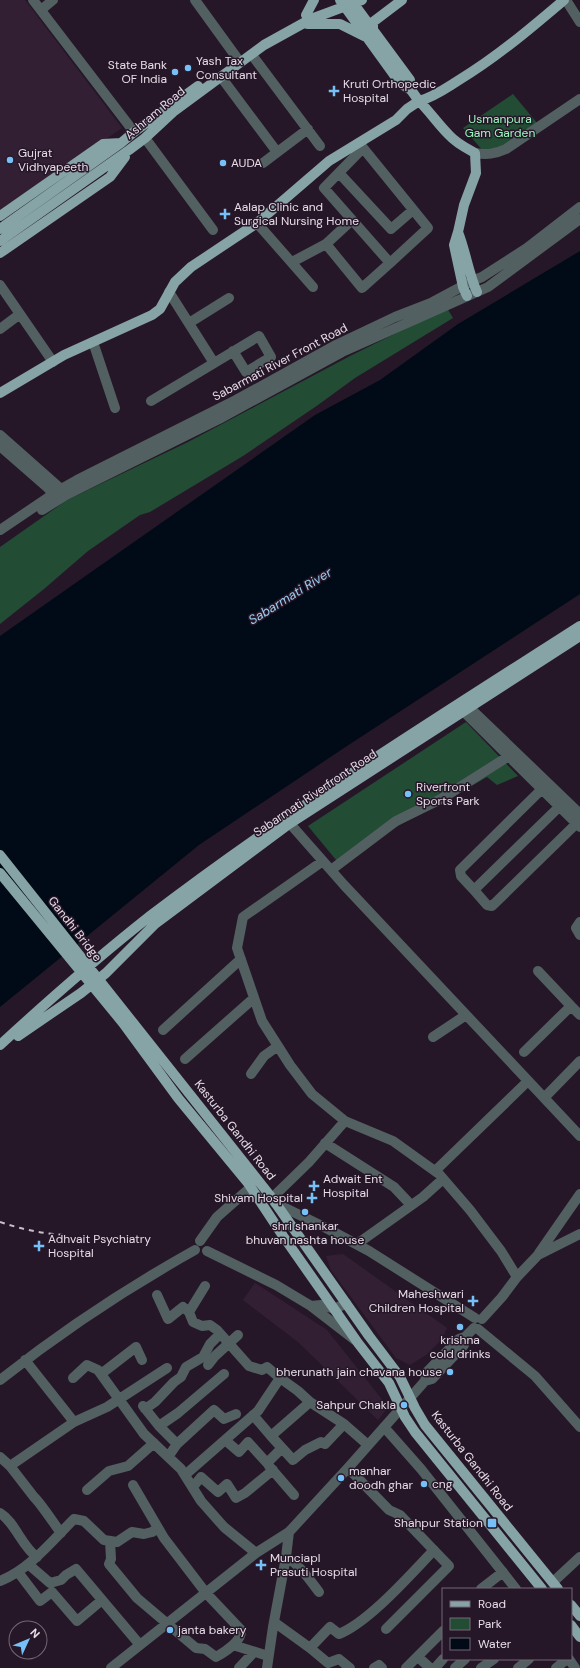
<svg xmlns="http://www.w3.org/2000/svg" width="580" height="1668" font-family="'DM Sans',sans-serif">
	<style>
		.built { fill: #331f34 }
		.green { fill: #224c34 }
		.water { fill: #000b17 }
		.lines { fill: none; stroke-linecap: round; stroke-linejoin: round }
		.minor { stroke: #526061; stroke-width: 10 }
		.major { stroke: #86a3a6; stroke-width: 10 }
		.rail { stroke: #c9bec9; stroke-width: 2; stroke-dasharray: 5 5; stroke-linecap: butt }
		.poi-dot { fill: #76c0f7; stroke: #261728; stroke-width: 1.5 }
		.labels { text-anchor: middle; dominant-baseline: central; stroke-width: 3; stroke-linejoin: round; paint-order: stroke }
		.poi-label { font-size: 12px; fill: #e7dce7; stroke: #261728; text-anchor: start }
		.street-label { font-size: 12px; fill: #e7dce7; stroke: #261728 }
		.park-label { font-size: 12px; fill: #9af7be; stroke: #261728 }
		.water-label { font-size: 13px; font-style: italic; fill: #9cd0f2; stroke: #261728 }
	</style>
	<rect width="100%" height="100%" fill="#261728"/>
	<!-- built -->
	<path class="built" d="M 0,0 L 25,0 L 122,128 L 0,212 Z
		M 343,1254 L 447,1328 L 441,1340 L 426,1355 L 410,1365 L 396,1358 L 331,1270 L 326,1256 Z
		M 255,1283 L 327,1330 L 388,1407 L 378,1420 L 298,1342 L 243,1300 Z"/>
	<!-- green -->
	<path class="green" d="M 513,94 L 537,123 L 495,152 L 484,152 L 463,128 Z
		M 447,308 L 453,318 L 355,378 L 318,405 L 243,456 L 150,512 L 140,515 L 88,551 L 44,589 L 0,624 L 0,547 L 67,500 L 188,442 L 350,356 Z
		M 466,722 L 518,776 L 497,785 L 487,777 L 444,802 L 392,829 L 341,866 L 308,826 Z"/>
	<!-- water -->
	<path class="water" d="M 580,251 L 580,594 L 347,746 L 199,845 L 0,1007 L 0,636 L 315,415 L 380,380 L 458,324 Z"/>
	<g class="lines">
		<!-- minor -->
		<path class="minor" d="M 33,0 L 134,132
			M 195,0 L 237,58
			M 566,0 L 580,22
			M 41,10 L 53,0
			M 252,55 L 320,146
			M 221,77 L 277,152
			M 145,138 L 213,230
			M 359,143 L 428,228 L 390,263 L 324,188 L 363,148
			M 475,153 C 487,155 495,154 506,149 L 580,99
			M 263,163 L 308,129
			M 339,173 L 391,229 L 413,210
			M 352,220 L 326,244 L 362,288 L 390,263
			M 257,223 L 313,287
			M 292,262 L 326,244
			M 0,285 L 53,362
			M 169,292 L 214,363
			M 189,323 L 229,298
			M 0,329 L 20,314
			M 93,342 L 115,408
			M 151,401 L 259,336 L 271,357 L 246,372 L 233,351
			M 0,435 L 61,489 L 65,494
			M 0,446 L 48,488 L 57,499
			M 42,510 L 66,495 L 219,419 L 342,352 L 488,287 L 580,219
			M 0,530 L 61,489 L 77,480 L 236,400 L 336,345 L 395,317 L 431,303 L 472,281 L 482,277 L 527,248 L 580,207
			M 465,700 L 470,708 L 580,814
			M 458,706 L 580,827
			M 560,806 L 474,890 L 487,905 L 492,906 L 577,823
			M 285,818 L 344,885 L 580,1136
			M 323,861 L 243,917 L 237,948 L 262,1021 L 290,1065 L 312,1094 L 345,1121 L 393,1141 L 439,1174 L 470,1210 L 501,1251 L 517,1277
			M 331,870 L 396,821 L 441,799 L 509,756
			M 474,890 L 461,876 L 460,870 L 542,789
			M 580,922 L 576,928 L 580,935
			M 538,971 L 571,1006
			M 163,1030 L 241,959
			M 433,1037 L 466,1015
			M 524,1052 L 571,1006 L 580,1015
			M 185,1059 L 254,998
			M 251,1074 L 264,1056 L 278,1046
			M 544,1098 L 580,1061
			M 325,1143 L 394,1187 L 411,1205
			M 435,1171 L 528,1081
			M 272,1198 L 309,1162 L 345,1121
			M 275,1203 L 328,1229 L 369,1251 L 475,1318
			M 200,1241 L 217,1217 L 251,1187
			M 357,1244 L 423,1197 L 443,1179
			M 207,1251 L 276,1285 L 311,1306 L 355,1340
			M 539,1253 L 580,1194
			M 157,1295 L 168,1319 L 183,1307 L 189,1312 L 205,1286
			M 311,1306 L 321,1305 L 335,1309 L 346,1303
			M 189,1312 L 193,1322 L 202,1326 L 210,1325 L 217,1330 L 249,1366 L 262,1370 L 267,1367 L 280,1378 L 298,1391 L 310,1402 L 344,1424 L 368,1445
			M 482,1319 L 502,1297 L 517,1277 L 538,1255 L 580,1234
			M 478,1329 L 535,1376 L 580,1427
			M 25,1360 L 74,1422
			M 208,1365 L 215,1356 L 238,1335
			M 101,1374 L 136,1347 L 142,1360
			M 73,1378 L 87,1365 L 98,1370 L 144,1434 L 181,1469 L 201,1501 L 224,1527 L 256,1553
			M 0,1380 C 62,1331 127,1288 195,1250
			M 425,1381 L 426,1373 L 459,1339 L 465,1337 L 474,1328
			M 143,1406 L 159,1426 L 177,1444 L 168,1457
			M 145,1409 L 155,1402 L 174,1382 L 181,1377 L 186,1367 L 203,1357 L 210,1344 L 220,1334
			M 253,1415 L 271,1436 L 310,1402
			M 159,1426 L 178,1413 L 224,1374
			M 384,1427 L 421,1469 L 516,1589
			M 271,1436 L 293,1460 L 305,1450 L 321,1442 L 325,1444 L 344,1424
			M 225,1440 L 239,1452 L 248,1442 L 267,1463 L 282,1448
			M 177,1444 L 214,1410 L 224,1419 L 236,1414
			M 0,1457 L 10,1466 L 34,1497 C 39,1501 55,1525 61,1533
			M 10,1466 L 74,1422 L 107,1407 L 167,1368
			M 269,1466 L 294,1495
			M 348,1468 L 389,1510 L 400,1515 L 449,1566 L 386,1629
			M 185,1475 L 258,1411 L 280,1378
			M 193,1487 L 201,1477 L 218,1492 L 227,1484 L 236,1498 L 245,1493 L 273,1470
			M 87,1490 L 109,1471 L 128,1466 L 154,1443
			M 0,1513 C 15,1522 22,1547 37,1557
			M 110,1541 L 111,1559 L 109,1564 L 137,1598 L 196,1648 L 205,1649 L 216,1657 C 225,1652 242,1641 241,1630 L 206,1593 L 164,1538 L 133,1485
			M 286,1557 C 301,1566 309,1579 319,1592
			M 28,1564 L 50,1583 L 61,1580 L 66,1575 L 76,1569 L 140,1645
			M 18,1572 L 40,1601 L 52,1592 L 77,1621 L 102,1600
			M 0,1581 C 30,1569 51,1542 74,1519 L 84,1521 L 104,1540 L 117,1542 L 132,1532 L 144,1534 L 152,1532 L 158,1528
			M 553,1582 L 580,1557
			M 481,1589 L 503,1572
			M 274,1622 L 310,1648 L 328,1663 L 339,1659 L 350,1668
			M 233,1645 L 268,1656
			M 310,1648 L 330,1627 L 339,1634 C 369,1622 411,1574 434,1550
			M 418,1657 L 430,1668
			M 569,1659 L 575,1668
			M 111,1668 L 256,1553 L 289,1532
			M 239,1668 L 254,1652
			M 267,1668 L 273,1627 L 286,1557 L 289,1532 L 348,1468 L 425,1381 L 432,1379 L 464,1345 L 465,1337
			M 374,1668 L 379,1665 L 382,1668
			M 406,1668 L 443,1631
			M 435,1668 L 443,1659
			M 455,1668 L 465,1659
			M 481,1668 L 494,1659
			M 518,1668 L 529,1659
			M 556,1668 L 567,1659"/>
		<!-- major -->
		<path class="major" d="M 351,0 L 410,80 L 411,90
			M 306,15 L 314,0
			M 307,24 L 340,24 L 364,36
			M 373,30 L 373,22 L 402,0
			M 419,101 C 434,97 446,88 459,80 C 497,57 531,28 564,0
			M 419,101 C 430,112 438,124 449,135 C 456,143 466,148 475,153 L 476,173 L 464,205 L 458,232
			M 0,216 L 103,144 L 121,143
			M 0,229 L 121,143 L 134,132 L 198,86
			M 0,241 L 129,150 L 145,138 L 173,112 L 264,45 L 311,19 L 362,0
			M 0,253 L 110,177 L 125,157
			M 467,296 L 463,287 L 454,245 L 458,232 C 466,252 468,272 477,292
			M 0,393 L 64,355 L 152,315 L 160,309 L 175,282 L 191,267 L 257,223 L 329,161 L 396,120 L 407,109 L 419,101 L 411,90 L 400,83 L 340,0
			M 0,855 L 272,1198 L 369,1336 L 400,1377 L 415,1408 L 425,1425 L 558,1589
			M 0,873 L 123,1023 L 178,1098 L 248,1183 L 283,1236 L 358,1343 L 389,1383 L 405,1417 L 415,1432 L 542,1589
			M 18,1036 L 81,993 L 106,973 L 155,924 L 289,824 L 580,636
			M 0,1045 C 49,1000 98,957 150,916 C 287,811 435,719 580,626
			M 571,1605 L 580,1616
			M 571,1625 L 580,1637"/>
		<!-- rail -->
		<path class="rail" d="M 0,1222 C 21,1229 43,1234 66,1235"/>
	</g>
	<!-- markers -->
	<g class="poi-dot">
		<circle cx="188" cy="68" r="4"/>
		<circle cx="175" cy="72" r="4"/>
		<path d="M332 85h4v4h4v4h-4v4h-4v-4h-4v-4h4z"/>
		<circle cx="10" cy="160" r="4"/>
		<circle cx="223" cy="163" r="4"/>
		<path d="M223 208h4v4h4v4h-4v4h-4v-4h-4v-4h4z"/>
		<circle cx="408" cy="794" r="4"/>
		<path d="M312 1180h4v4h4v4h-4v4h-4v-4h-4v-4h4z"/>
		<path d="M310 1192h4v4h4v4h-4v4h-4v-4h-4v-4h4z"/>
		<circle cx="305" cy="1212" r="4"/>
		<path d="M37 1240h4v4h4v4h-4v4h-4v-4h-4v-4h4z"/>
		<path d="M471 1295h4v4h4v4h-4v4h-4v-4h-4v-4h4z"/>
		<circle cx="460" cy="1327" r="4"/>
		<circle cx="450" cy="1372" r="4"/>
		<circle cx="404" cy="1405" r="4"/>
		<circle cx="341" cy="1478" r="4"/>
		<circle cx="424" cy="1484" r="4"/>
		<rect x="487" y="1518" width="10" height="10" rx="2"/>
		<path d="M259 1559h4v4h4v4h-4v4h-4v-4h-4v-4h4z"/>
		<circle cx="170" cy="1630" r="4"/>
	</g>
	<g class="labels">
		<!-- poi labels -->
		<g class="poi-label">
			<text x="196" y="61">Yash Tax<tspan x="196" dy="14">Consultant</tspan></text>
			<text x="167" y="65" text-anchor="end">State Bank<tspan x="167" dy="14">OF India</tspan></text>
			<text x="343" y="84">Kruti Orthopedic<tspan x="343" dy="14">Hospital</tspan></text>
			<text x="18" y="153">Gujrat<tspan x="18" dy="14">Vidhyapeeth</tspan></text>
			<text x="231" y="163">AUDA</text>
			<text x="234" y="207">Aalap Clinic and<tspan x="234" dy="14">Surgical Nursing Home</tspan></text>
			<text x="416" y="787">Riverfront<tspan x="416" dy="14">Sports Park</tspan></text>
			<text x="323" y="1179">Adwait Ent<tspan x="323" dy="14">Hospital</tspan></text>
			<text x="303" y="1198" text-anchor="end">Shivam Hospital</text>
			<text x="305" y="1226" text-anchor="middle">shri shankar<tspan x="305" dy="14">bhuvan nashta house</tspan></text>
			<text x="48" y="1239">Adhvait Psychiatry<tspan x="48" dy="14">Hospital</tspan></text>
			<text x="464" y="1294" text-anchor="end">Maheshwari<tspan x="464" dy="14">Children Hospital</tspan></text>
			<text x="460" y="1340" text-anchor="middle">krishna<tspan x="460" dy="14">cold drinks</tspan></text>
			<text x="442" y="1372" text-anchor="end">bherunath jain chavana house</text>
			<text x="396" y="1405" text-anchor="end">Sahpur Chakla</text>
			<text x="349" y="1471">manhar<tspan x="349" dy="14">doodh ghar</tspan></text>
			<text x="432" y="1484">cng</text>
			<text x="483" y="1523" text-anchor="end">Shahpur Station</text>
			<text x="270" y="1558">Munciapl<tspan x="270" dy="14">Prasuti Hospital</tspan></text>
			<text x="178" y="1630">janta bakery</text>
		</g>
		<!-- street labels -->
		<g class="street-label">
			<text transform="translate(155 113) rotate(-40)">Ashram Road</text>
			<text transform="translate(280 362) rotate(-28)">Sabarmati River Front Road</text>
			<text transform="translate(315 793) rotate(-34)">Sabarmati Riverfront Road</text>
			<text transform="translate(75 929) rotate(52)">Gandhi Bridge</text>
			<text transform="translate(235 1130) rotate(52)">Kasturba Gandhi Road</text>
			<text transform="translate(472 1461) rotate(52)">Kasturba Gandhi Road</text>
		</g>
		<!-- park labels -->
		<g class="park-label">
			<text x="500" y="119">Usmanpura<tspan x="500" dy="14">Gam Garden</tspan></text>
		</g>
		<!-- water labels -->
		<g class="water-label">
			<text transform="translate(290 596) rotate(-32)">Sabarmati River</text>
		</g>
	</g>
	<!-- legend -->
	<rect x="442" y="1588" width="130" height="72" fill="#261728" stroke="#736674"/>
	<rect x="450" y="1601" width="20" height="6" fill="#86a3a6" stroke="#736674"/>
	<text x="478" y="1608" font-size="12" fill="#e7dce7">Road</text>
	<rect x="450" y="1618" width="20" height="12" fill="#224c34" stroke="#736674"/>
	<text x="478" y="1628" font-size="12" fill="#e7dce7">Park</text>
	<rect x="450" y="1638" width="20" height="12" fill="#000b17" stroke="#736674"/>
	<text x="478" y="1648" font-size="12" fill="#e7dce7">Water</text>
	<!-- north arrow -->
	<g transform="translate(28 1640) rotate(46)"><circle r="19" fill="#261728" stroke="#736674"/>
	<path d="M0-3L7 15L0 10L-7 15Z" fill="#76c0f7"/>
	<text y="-6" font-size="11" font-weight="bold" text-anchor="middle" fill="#e7dce7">N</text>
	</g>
</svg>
